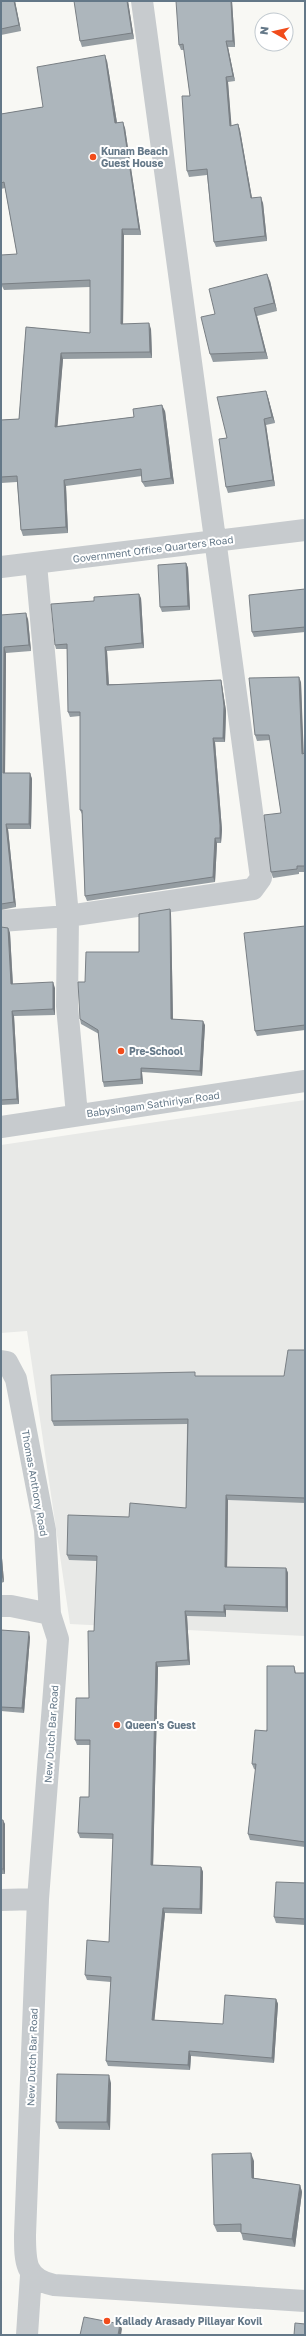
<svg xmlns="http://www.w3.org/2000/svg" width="306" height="2336" font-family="'Golos Text',sans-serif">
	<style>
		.built { fill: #e8e9e7 }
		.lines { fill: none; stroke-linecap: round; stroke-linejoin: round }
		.minor { stroke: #c7cbce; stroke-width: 22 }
		.wall { fill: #959da2 }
		.shaded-wall { fill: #797f84 }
		.building { fill: #adb6bc; stroke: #797f84 }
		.poi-dot { fill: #f14c1b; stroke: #fff; stroke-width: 1.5 }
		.labels { text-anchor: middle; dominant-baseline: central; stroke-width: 4; stroke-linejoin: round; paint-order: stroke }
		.poi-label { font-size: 10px; font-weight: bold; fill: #647888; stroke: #fff; text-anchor: start }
		.street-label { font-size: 10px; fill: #647888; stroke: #fff }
	</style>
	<rect width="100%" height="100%" fill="#f8f8f4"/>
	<!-- built -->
	<path class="built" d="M 305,1100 L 305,1636 L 70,1624 L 27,1331 L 1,1333 L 1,1145 Z"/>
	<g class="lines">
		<!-- minor -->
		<path class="minor" d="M 36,564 L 68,916 L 67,1006 L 77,1115
			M 1,567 L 305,530
			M 1,921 L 68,916 L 253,889 L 261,878 L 142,1
			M 1,1127 L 305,1081
			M 1,1361 L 7,1362 L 16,1379 L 45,1530 L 50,1614
			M 1,1606 L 11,1606 L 50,1614 L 58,1639 L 38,1899 L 25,2235 C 25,2262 25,2279 54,2285 L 305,2301
			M 1,1900 L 38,1899
			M 27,2335 L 31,2275"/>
	</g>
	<!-- wall -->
	<path class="wall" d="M 1,1 L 15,1 L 21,31 L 1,35 Z
		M 128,1 L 134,39 L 82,47 L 80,41 Z
		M 232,1 L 235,47 L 228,47 L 235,81 L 228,82 L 231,126 L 238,124 L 240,130 L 252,198 L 263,203 L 267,241 L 216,247 L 214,242 L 207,175 L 189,177 L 187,171 L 190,96 L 184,50 L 181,50 L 179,45 Z
		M 107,61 L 117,123 L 125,128 L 141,235 L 124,235 L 123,324 L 151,329 L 152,358 L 63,359 L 57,426 L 134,417 L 165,411 L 174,484 L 145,487 L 142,482 L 142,476 L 66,486 L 68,533 L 23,536 L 21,530 L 17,482 L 1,483 L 1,420 L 19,419 L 26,327 L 90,333 L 90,287 L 4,290 L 1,284 L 17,254 L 5,188 L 1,189 L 1,114 L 43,107 Z
		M 270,281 L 277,311 L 257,316 L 268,359 L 213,362 L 210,354 L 215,314 Z
		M 266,391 L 268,397 L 275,423 L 266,425 L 275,486 L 228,493 L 226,487 L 227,438 Z
		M 186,563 L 188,568 L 190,610 L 162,612 L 160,607 Z
		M 305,589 L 305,632 L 254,637 L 252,632 Z
		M 141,598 L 144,648 L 107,651 L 109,684 L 222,685 L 226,711 L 225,742 L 215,742 L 222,830 L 221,843 L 217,843 L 215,882 L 87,901 L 85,896 L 82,814 L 80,810 L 80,716 L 70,717 L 68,712 L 67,649 L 56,649 L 55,645 Z
		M 1,615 L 28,619 L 31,651 L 6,653 L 5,773 L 30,773 L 32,779 L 31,829 L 8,829 L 16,907 L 1,910 Z
		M 301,682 L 303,754 L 305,753 L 305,872 L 299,872 L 299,874 L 273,878 L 271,872 L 281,813 L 270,740 L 257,741 L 255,735 Z
		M 170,909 L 171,914 L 173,1019 L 205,1025 L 202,1076 L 142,1072 L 143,1084 L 104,1087 L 103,1082 L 99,1034 L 81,1024 L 80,1019 L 139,952 Z
		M 305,926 L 305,1030 L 257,1036 L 255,1031 Z
		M 1,927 L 8,928 L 10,933 L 13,984 L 55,988 L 55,1015 L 14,1016 L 19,1104 L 1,1105 Z
		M 305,1350 L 305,1503 L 228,1500 L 227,1567 L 286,1568 L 288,1573 L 288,1612 L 226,1610 L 226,1617 L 187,1616 L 190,1665 L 158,1667 L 153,1865 L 201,1867 L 203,1872 L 202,1914 L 165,1913 L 154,2020 L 223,2024 L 276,1999 L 278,2004 L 274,2063 L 191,2056 L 190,2070 L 108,2066 L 106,2061 L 111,1982 L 87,1980 L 85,1975 L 109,1942 L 113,1839 L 80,1838 L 78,1833 L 89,1797 L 90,1745 L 77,1745 L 75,1740 L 89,1698 L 94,1631 L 97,1561 L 69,1560 L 67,1555 L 129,1517 L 186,1508 L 187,1424 L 54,1426 L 52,1421 L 197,1376 L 284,1376 Z
		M 1,1546 L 4,1582 L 1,1583 Z
		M 1,1630 L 30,1637 L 24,1713 L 1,1711 Z
		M 294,1666 L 296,1673 L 305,1673 L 305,1847 L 250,1840 L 248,1834 L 256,1770 L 254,1769 L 252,1764 Z
		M 1,1820 L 5,1824 L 5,1874 L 1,1874 Z
		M 305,1883 L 305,1925 L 276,1923 L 274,1917 Z
		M 111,2083 L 110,2130 L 59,2129 L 56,2122 Z
		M 254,2161 L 254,2178 L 300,2185 L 302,2192 L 295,2247 L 243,2240 L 241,2232 L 217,2232 L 214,2225 Z"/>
	<!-- shaded-wall -->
	<path class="shaded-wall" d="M 14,1 L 15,1 L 21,31 L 19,25 Z
		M 127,1 L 128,1 L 134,39 L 132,33 Z
		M 231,1 L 232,1 L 235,47 L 233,41 Z
		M 226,41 L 228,47 L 235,81 L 233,76 Z
		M 105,55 L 107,61 L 118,129 L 115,123 Z
		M 226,77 L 228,82 L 232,131 L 230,126 Z
		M 123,122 L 125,128 L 141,235 L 139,229 Z
		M 238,124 L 240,130 L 253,204 L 251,198 Z
		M 261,197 L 263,203 L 267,241 L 265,236 Z
		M 122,229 L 124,235 L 123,330 L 121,324 Z
		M 267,274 L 270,281 L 277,311 L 274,303 Z
		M 254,308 L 257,316 L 268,359 L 265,352 Z
		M 149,323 L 151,329 L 152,358 L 150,352 Z
		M 61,353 L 63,359 L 57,433 L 55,427 Z
		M 266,391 L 268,397 L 275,423 L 272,417 Z
		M 162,405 L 165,411 L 174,484 L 171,478 Z
		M 264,419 L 266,425 L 275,486 L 273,480 Z
		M 64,480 L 66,486 L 68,533 L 66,527 Z
		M 186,563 L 188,568 L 190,610 L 188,606 Z
		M 139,594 L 141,598 L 144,648 L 142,643 Z
		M 26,613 L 28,619 L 31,651 L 29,645 Z
		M 4,647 L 6,653 L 5,779 L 3,773 Z
		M 105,647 L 107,651 L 109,689 L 107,685 Z
		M 299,677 L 301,682 L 304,759 L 302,754 Z
		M 221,680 L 222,685 L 226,711 L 225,742 L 223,738 Z
		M 213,738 L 215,742 L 222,830 L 221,843 L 220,838 Z
		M 30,773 L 32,779 L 31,829 L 29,824 Z
		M 6,824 L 8,829 L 16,907 L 14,902 Z
		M 215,838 L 217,843 L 215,882 L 213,877 Z
		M 170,909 L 171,914 L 173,1023 L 171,1019 Z
		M 8,928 L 10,933 L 13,989 L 11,984 Z
		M 53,982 L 55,988 L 55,1015 L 53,1009 Z
		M 12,1011 L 14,1016 L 19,1104 L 17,1099 Z
		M 203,1021 L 205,1025 L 202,1076 L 200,1071 Z
		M 141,1068 L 142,1072 L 143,1084 L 141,1079 Z
		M 226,1495 L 228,1500 L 227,1573 L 225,1567 Z
		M 1,1546 L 4,1582 L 2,1577 L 1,1568 Z
		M 286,1568 L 288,1573 L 288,1612 L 286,1607 Z
		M 224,1605 L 226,1610 L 226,1617 L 224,1612 Z
		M 185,1611 L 187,1616 L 190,1665 L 188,1660 Z
		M 29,1632 L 30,1637 L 24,1713 L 22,1708 Z
		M 156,1662 L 158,1667 L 153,1870 L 151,1865 Z
		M 3,1820 L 5,1824 L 5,1874 L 3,1869 Z
		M 201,1867 L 203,1872 L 202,1914 L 200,1909 Z
		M 163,1908 L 165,1913 L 154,2025 L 152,2020 Z
		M 276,1999 L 278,2004 L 274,2063 L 272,2058 Z
		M 189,2051 L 191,2056 L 190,2070 L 188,2065 Z
		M 109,2075 L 111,2083 L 110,2130 L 107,2122 Z
		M 251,2153 L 254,2161 L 254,2186 L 252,2178 Z
		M 300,2185 L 302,2192 L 295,2247 L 292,2239 Z
		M 120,2324 L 122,2329 L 121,2335 L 118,2335 Z"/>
	<!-- building -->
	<path class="building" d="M 1,1 L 14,1 L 19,25 L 1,29 Z
		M 74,1 L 127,1 L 132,33 L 80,41 Z
		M 176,1 L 231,1 L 233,41 L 226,41 L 233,76 L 226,77 L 230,126 L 238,124 L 251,198 L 261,197 L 265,236 L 214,242 L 207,169 L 187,171 L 182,96 L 190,96 L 183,44 L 179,45 Z
		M 105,55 L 115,123 L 123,122 L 139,229 L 122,229 L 121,324 L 149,323 L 150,352 L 61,353 L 55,427 L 134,417 L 133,409 L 162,405 L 171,478 L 142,482 L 141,469 L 64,480 L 66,527 L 21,530 L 17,476 L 1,477 L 1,420 L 19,419 L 26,327 L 90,333 L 90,280 L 1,284 L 1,255 L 17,254 L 4,182 L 1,183 L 1,114 L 43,107 L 37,67 Z
		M 267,274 L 274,303 L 254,308 L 265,352 L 210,354 L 201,317 L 215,314 L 209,289 Z
		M 266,391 L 272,417 L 264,419 L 273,480 L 226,487 L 219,439 L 227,438 L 217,397 Z
		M 186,563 L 188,606 L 160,607 L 158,565 Z
		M 305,589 L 305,627 L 252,632 L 249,595 Z
		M 139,594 L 142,643 L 105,647 L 107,685 L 221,680 L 224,706 L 223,738 L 213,738 L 220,825 L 220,838 L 215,838 L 213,877 L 85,896 L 82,810 L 80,810 L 80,712 L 68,712 L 67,644 L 55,645 L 51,604 L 94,601 L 94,597 Z
		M 26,613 L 29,645 L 4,647 L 3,773 L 30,773 L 29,824 L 6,824 L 14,902 L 1,904 L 1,615 Z
		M 299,677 L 302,754 L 305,753 L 305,866 L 297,866 L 297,869 L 271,872 L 264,815 L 281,813 L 269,735 L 255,735 L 249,678 Z
		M 170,909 L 171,1019 L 203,1021 L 200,1071 L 141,1068 L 141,1079 L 103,1082 L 98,1030 L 80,1019 L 78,982 L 85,982 L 86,952 L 139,952 L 139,914 Z
		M 305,926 L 305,1025 L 255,1031 L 244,933 Z
		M 1,927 L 8,928 L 11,984 L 53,982 L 53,1009 L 12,1011 L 17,1099 L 1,1100 Z
		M 288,1350 L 305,1350 L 305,1498 L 226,1495 L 225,1567 L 286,1568 L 286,1607 L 224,1605 L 224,1612 L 185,1611 L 188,1660 L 156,1662 L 151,1865 L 201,1867 L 200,1909 L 163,1908 L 152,2020 L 223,2024 L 225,1995 L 276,1999 L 272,2058 L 189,2051 L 188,2065 L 106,2061 L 111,1977 L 85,1975 L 87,1940 L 109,1942 L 113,1834 L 78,1833 L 80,1797 L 89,1797 L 90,1740 L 75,1740 L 76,1698 L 89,1698 L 88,1631 L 94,1631 L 97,1556 L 67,1555 L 68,1515 L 129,1517 L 130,1503 L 186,1508 L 188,1419 L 52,1421 L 51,1375 L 195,1372 L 195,1376 L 284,1376 Z
		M 1,1630 L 29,1632 L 22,1708 L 1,1707 Z
		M 267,1666 L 294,1666 L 295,1673 L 305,1673 L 305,1842 L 248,1834 L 256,1764 L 252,1764 L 255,1730 L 267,1731 Z
		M 1,1820 L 3,1820 L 3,1869 L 1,1869 Z
		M 276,1882 L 305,1883 L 305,1919 L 274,1917 Z
		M 57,2074 L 109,2075 L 107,2122 L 56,2122 Z
		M 251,2153 L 252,2178 L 300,2185 L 292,2239 L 241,2233 L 241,2224 L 214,2225 L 212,2154 Z
		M 84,2317 L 120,2324 L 118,2335 L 80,2335 Z
		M 295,2323 L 305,2324 L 305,2335 L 294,2335 Z"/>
	<!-- markers -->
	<g class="poi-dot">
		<circle cx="93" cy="157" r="4"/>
		<circle cx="121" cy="1051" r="4"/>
		<circle cx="117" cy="1725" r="4"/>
		<circle cx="107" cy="2321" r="4"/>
	</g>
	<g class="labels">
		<!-- poi labels -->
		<g class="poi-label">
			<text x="101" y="151">Kunam Beach<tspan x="101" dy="12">Guest House</tspan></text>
			<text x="129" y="1051">Pre-School</text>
			<text x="125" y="1725">Queen's Guest</text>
			<text x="115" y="2321">Kallady Arasady Pillayar Kovil</text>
		</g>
		<!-- street labels -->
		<g class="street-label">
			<text transform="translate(153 549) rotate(-7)">Government Office Quarters Road</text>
			<text transform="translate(153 1104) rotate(-8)">Babysingam Sathiriyar Road</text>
			<text transform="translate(35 1483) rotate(80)">Thomas Anthony Road</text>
			<text transform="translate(51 1734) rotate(-86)">New Dutch Bar Road</text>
			<text transform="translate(32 2057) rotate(-88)">New Dutch Bar Road</text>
		</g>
	</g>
	<!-- border -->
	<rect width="306" height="2336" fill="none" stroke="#647888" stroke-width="4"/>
	<!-- north arrow -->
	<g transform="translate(274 32) rotate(278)"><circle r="19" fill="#ffffff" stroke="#c1c9cf"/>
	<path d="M0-3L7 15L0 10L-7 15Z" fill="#f14c1b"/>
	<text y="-6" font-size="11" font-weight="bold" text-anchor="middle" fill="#647888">N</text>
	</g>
</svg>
